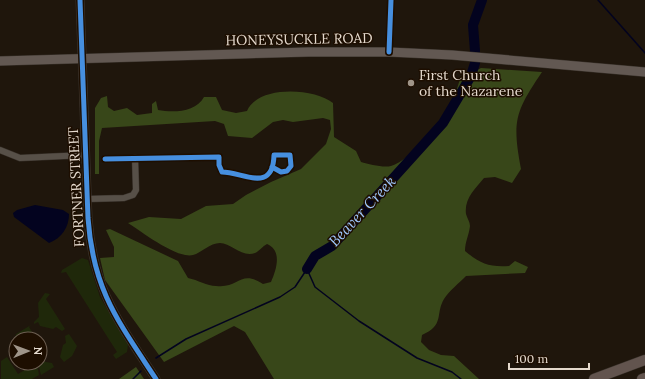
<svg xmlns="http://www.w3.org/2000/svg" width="645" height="379" font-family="Lora,serif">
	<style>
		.green { fill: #1f280a }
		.forest { fill: #384719 }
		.water { fill: #03031f }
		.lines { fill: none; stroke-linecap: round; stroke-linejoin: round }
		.stream { stroke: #03031f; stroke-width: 1.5 }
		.river { stroke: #03031f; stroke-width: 10 }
		.minor-casing { stroke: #39322b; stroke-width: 7 }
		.tertiary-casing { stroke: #39322b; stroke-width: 9 }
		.secondary-casing { stroke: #39322b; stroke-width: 10 }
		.trunk-casing { stroke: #39322b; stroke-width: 11 }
		.minor { stroke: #575048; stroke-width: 6 }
		.tertiary { stroke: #575048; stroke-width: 8 }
		.secondary { stroke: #625852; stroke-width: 9 }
		.trunk { stroke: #62544e; stroke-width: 10 }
		.cycleway-casing { stroke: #1d0e00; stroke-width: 8 }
		.cycleway { stroke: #468fdf; stroke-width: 5 }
		.poi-dot { fill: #9f9589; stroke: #1d0e00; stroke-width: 1.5 }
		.labels { text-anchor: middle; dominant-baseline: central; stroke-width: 3; stroke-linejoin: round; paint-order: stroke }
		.street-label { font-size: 14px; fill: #e4d9cd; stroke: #1d0e00 }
		.poi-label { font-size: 14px; fill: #e4d9cd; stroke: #1d0e00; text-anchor: start }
		.water-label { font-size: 15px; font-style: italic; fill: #9fc7fd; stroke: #1d0e00 }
	</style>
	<rect width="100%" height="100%" fill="#1f160c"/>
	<!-- green -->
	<path class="green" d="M 82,258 L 88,260 L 100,297 L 128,345 L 127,352 L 116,359 L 113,355 L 117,352 L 66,272 L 61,273 L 62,270 Z
		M 45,293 L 50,294 L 46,299 L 65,329 L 62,331 L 56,327 L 53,329 L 40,326 L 38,322 L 34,324 L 34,322 L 39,317 L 38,303 Z
		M 31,325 L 29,327 L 32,332 L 30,339 L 16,339 L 16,348 L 13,345 L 16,334 Z
		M 69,334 L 77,346 L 72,356 L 64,362 L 60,357 L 63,345 L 66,343 L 65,336 Z
		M 7,357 L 18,374 L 30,367 L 28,363 L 37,363 L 39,375 L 32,379 L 1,379 L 1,361 Z
		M 40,361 L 52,363 L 54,367 L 41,375 L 38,363 L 40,363 Z"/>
	<!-- forest -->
	<path class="forest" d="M 481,68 L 542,72 C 515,112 512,121 521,169 L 512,183 L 495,177 L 484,178 C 475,189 464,199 466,214 C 467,218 470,222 470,226 C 469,235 465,242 465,251 C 481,264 488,267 509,266 L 515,261 L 528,267 L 525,273 L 466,276 C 459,283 449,291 444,299 C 435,314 445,325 422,335 L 421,342 L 429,350 L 441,355 L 454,356 L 479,379 L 274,379 L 245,332 L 234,326 L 164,362 L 105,280 L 100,258 L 114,257 L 114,247 L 106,230 L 110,229 L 178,261 L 188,278 C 198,280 207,286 216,286 C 239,289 240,269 263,284 L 271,282 C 277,269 282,250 267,244 C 263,246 258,252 255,253 C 242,258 231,243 220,243 C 210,243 201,253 193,255 C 177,259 142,232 128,223 L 149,217 L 181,219 L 206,206 L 233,204 L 246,195 L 271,182 L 301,169 L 326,144 L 331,129 L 330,120 L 323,118 L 293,122 L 283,120 L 273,122 L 252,138 L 228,136 L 224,124 L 215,121 L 102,128 L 99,141 L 99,174 L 95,174 L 95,108 L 101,98 L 107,96 L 108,107 L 114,111 L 127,108 L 137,115 L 152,113 L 152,104 L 156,101 L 158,110 C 174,113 196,112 204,97 L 216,97 L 222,110 L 236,113 L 247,111 C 258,85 314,88 333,103 L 334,137 L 356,151 L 361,162 C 369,164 383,168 391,166 C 412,160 443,118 453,99 C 456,93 458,85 460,79 Z
		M 136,367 L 144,379 L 119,379 Z"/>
	<!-- water -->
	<path class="water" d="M 35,205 L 63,210 L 69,214 C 69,227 62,238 49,243 L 14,217 L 13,213 L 17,210 Z"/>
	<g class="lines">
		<!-- stream -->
		<path class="stream" d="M 598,0 L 645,53
			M 307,269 L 315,287 L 359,321 L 417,358 L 452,372 L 461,379
			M 156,358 L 186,339 L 280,297 L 295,287 L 307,269
			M 133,379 L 141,371"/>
		<!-- river -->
		<path class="river" d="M 475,51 L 473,25 L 482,0
			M 307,269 L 315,256 L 332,246 L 443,123 L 471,76 L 475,63"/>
		<!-- minor casing -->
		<g class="minor-casing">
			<path id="minor" d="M 389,52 L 391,0
				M 0,150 L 20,158 L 86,155
				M 105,159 L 219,157 L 219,165 L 222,172 C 243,172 273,194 274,155 L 290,155 L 291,166 L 287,171 L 281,172 L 272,167
				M 87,199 L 124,198 L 133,195 L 136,190 L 135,158"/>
		</g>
		<!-- tertiary casing -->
		<g class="tertiary-casing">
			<path id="tertiary" d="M 80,0 L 88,218 C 93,290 118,321 156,379"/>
		</g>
		<!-- secondary casing -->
		<g class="secondary-casing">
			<path id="secondary" d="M 0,61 L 309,52 L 389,52 L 452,55 L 645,72"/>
		</g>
		<!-- trunk casing -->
		<g class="trunk-casing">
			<path id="trunk" d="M 594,379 L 645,360
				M 642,379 L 645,378"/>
		</g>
		<!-- minor -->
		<use href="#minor" class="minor"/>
		<!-- tertiary -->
		<use href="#tertiary" class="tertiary"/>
		<!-- secondary -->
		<use href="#secondary" class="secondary"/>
		<!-- trunk -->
		<use href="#trunk" class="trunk"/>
		<!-- cycleway casing -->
		<g class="cycleway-casing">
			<path id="cycleway" d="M 80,0 L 88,218 C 93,290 118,321 156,379
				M 389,52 L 391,0
				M 105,159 L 219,157 L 219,165 L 222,172 C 243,172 273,194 274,155 L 290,155 L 291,166 L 287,171 L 281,172 L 272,167"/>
		</g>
		<!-- cycleway -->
		<use href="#cycleway" class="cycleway"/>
	</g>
	<!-- markers -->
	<circle class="poi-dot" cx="411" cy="83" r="4"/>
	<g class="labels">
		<!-- street labels -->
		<g class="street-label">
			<text transform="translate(299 39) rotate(-1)">HONEYSUCKLE ROAD</text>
			<text transform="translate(76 187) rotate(-93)">FORTNER STREET</text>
		</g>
		<!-- poi labels -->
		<g class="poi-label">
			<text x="419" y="75">First Church<tspan x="419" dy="16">of the Nazarene</tspan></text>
		</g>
		<!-- water labels -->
		<g class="water-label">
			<text transform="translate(362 211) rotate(-47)">Beaver Creek</text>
		</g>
	</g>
	<!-- north arrow -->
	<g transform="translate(28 351) rotate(89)"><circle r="19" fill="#1d0e00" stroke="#6d5f52"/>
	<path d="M0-3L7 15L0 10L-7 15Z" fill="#9f9589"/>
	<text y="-6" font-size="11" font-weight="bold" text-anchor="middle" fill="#e4d9cd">N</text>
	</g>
	<!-- scale -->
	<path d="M509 363v6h80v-6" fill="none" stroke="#e4d9cd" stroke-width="2"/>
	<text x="515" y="363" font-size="12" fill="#e4d9cd" stroke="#1d0e00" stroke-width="3" paint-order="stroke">100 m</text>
</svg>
